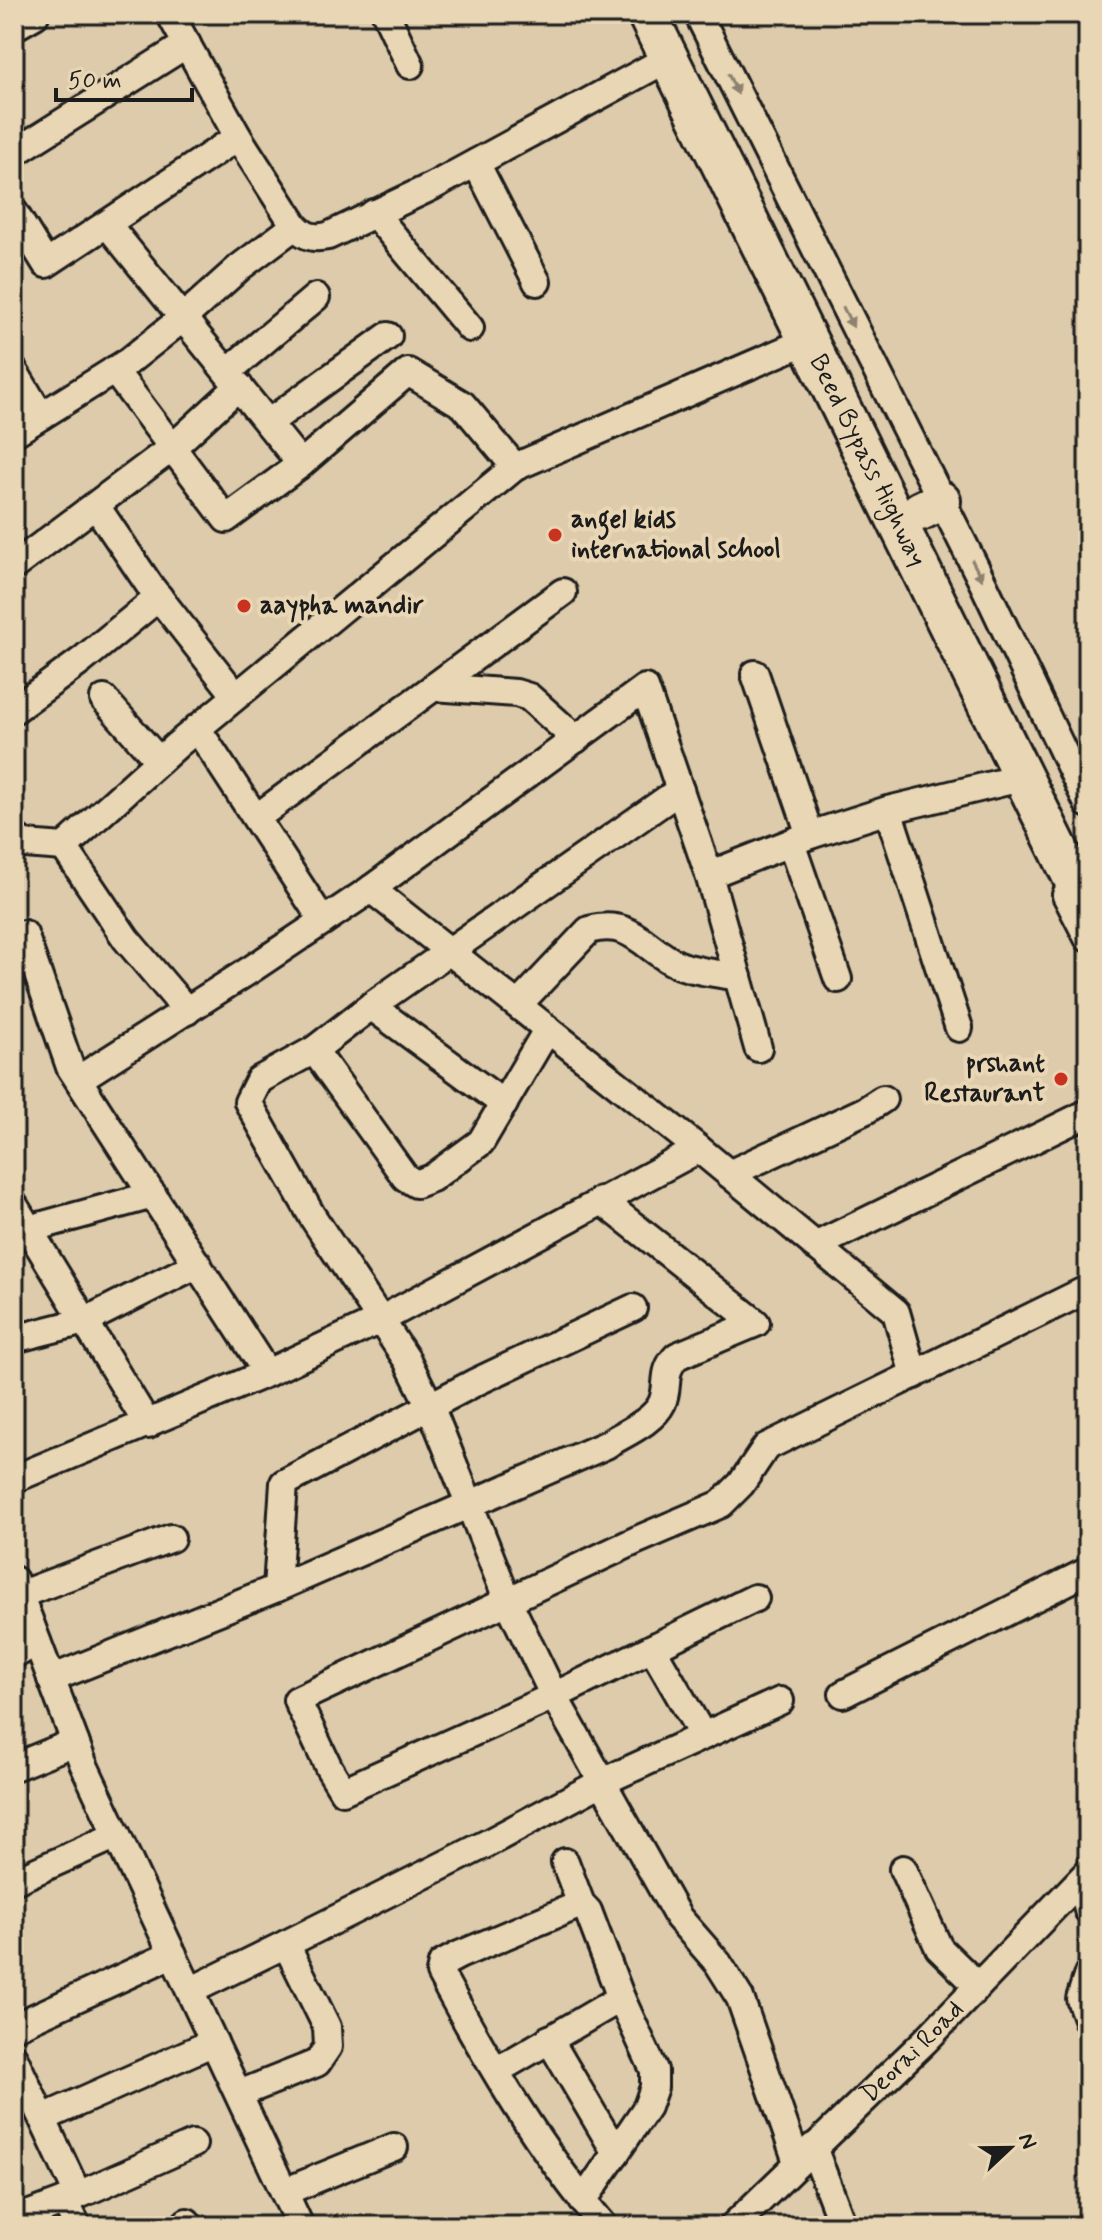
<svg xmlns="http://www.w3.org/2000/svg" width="1102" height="2240" font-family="Mynerve,sans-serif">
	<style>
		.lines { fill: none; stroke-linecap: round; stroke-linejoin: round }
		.minor-casing { stroke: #1c1c1c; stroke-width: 32 }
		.highway-casing { stroke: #1c1c1c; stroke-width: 44 }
		.minor { stroke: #e9d6b4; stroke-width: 26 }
		.highway { stroke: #e9d6b4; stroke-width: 38 }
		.oneway { fill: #8d8270 }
		.poi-dot { fill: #c8321e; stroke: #e9d6b4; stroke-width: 3 }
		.labels { text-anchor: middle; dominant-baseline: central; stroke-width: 8; stroke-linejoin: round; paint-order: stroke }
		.street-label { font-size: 26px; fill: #1c1c1c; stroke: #e9d6b4 }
		.poi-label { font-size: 26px; font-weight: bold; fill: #1c1c1c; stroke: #e9d6b4; text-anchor: start }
	</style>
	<rect width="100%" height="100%" fill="#ddcbab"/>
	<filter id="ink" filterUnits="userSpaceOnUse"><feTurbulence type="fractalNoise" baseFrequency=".0125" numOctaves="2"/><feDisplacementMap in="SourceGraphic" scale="16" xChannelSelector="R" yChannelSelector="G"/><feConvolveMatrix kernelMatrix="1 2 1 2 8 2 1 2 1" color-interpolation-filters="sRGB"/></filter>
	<g filter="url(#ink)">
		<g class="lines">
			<!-- minor casing -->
			<g class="minor-casing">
				<g id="minor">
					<path d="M 170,14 L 238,137 L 295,226 C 306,237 313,239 328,236 L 433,186 L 656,65"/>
					<path d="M 386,14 L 410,65"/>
					<path d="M 698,14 L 985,587 L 1088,804"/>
					<path d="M 14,27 L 35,15"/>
					<path d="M 14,153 L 187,44"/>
					<path d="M 476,163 L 537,282"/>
					<path d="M 14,212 L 46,264 L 238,137"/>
					<path d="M 374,213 L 470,328"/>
					<path d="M 107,224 L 301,464 L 226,519 L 114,370"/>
					<path d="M 14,371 L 41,416"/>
					<path d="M 227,372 L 316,297"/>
					<path d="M 268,423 L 388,336"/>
					<path d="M 14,433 L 129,361 L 183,318 L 240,267 L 295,226"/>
					<path d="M 301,464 L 408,372 L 463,405 L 515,467"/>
					<path d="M 96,506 L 150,586 L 236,696"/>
					<path d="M 14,566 L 173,447 L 239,386"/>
					<path d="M 755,674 L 810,835"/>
					<path d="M 434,687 L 516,693 L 529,697 L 576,739"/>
					<path d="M 104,699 L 159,761"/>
					<path d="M 14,710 L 81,661 L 159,597"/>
					<path d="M 197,728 L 323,921"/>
					<path d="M 680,790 L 371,1006 L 314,1050 L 259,1080 L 248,1102 L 312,1216 L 407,1360 L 431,1408 L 508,1601 L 554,1696 L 678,1917 L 718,1963 L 740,1998 L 797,2162"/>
					<path d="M 888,810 L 959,1028"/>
					<path d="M 256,818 L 563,592"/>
					<path d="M 14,836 L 25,844 L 64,847 L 177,745 L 515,467 L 809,340"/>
					<path d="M 791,843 L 838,979"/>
					<path d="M 64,847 L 126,939 L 187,1011"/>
					<path d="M 709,875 L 758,1048"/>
					<path d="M 371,889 L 699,1149 L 896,1312 L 914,1375"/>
					<path d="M 1066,895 L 1088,938"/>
					<path d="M 14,937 L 24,934 L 70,1067 L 267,1373"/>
					<path d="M 518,1005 L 589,930 C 632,918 644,949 677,964 C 695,972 719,973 738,977"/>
					<path d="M 371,1006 L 504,1104"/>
					<path d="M 314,1050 L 405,1177 L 416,1184 L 432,1178 L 481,1142 L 547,1030"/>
					<path d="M 79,1079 L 250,970 L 371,889 L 645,688 L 709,875 L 810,835 L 888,810 L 1008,781"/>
					<path d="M 729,1174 L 866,1110 L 883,1099"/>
					<path d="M 14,1205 L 148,1425"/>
					<path d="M 14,1233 L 153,1195"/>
					<path d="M 815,1246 L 1088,1113"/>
					<path d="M 14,1339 L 85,1321 L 198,1264"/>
					<path d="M 14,1479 L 267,1373 L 382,1319 L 699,1149"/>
					<path d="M 14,1580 L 83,1763 L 300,2226"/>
					<path d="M 277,1588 L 284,1483 L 476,1382 L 633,1308"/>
					<path d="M 19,1595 L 171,1538"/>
					<path d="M 755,1598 L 554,1696 L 343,1791 L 329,1768 L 297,1700 L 637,1540 L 721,1504 L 741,1484 L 766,1447 L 1088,1289"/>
					<path d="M 652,1648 L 703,1736"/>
					<path d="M 14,1655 L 37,1642"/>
					<path d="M 51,1679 L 277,1588 L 606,1445 C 623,1434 653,1422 662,1403 C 670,1384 661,1372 677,1356 L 756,1323 L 601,1200"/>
					<path d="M 843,1694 L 1088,1571"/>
					<path d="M 14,1767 L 75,1742"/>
					<path d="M 565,1862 L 581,1904"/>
					<path d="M 903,1869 L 939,1948 L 978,1986"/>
					<path d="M 1082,1879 L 1088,1910"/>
					<path d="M 14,1881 L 117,1835"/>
					<path d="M 1088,1974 L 1080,1999 L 1088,2021"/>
					<path d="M 190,1991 L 286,1944"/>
					<path d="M 14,2027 L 173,1954"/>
					<path d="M 549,2039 L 616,2153"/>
					<path d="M 14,2058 L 78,2195"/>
					<path d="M 496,2071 L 621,1998"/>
					<path d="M 239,2094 L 317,2063 L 328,2047 L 327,2027 L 286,1944 L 488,1843 L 602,1782 L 780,1701"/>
					<path d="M 43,2118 L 214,2042"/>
					<path d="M 813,2147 L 843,2226"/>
					<path d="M 284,2192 L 394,2147"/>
					<path d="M 65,2201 L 77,2226"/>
					<path d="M 583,2201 L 647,2107 L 654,2087 L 654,2070 L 621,1998 L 588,1911 L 581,1904 L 459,1955 L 442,1964 L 440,1973 C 487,2060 539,2150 604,2226"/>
					<path d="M 14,2220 L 65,2201 L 193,2144"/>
					<path d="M 187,2222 L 189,2226"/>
					<path id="s1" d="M 733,2226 L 925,2041 L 1088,1872"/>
				</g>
			</g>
			<!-- highway casing -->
			<g class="highway-casing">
				<g id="highway">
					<path id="s2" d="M 647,14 L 1088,909"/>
					<path d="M 920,511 L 941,501"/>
				</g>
			</g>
			<!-- minor -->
			<use href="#minor" class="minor"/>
			<!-- highway -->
			<use href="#highway" class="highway"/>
		</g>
		<!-- one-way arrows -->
		<defs><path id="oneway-solid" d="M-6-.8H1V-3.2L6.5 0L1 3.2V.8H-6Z" transform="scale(2)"/></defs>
		<g class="oneway">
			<use href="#oneway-solid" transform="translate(733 84) rotate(64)"/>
			<use href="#oneway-solid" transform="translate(848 317) rotate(63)"/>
			<use href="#oneway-solid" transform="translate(977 570) rotate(63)"/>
		</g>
	</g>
	<!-- markers -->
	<g class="poi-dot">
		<circle cx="555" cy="535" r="8"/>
		<circle cx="244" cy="606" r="8"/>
		<circle cx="1061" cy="1079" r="8"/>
	</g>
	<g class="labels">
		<!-- street labels -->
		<g class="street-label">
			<text stroke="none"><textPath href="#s2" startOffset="498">Beed Bypass Highway</textPath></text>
			<text stroke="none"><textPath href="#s1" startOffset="250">Deorai Road</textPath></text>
		</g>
		<!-- poi labels -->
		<g class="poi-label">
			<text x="571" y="520">angel kids<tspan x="571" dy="30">international school</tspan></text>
			<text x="260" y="606">aaypha mandir</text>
			<text x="1045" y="1064" text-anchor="end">prshant<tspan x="1045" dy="30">Restaurant</tspan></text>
		</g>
	</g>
	<!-- margin -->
	<rect width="1102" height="2240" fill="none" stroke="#e9d6b4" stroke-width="48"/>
	<rect x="24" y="24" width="1054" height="2192" fill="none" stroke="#1c1c1c" stroke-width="3" filter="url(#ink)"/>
	<!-- north arrow -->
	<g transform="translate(1010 2148) rotate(68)" stroke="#e9d6b4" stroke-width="6" paint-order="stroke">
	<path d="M0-6L14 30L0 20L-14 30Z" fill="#1c1c1c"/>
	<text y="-12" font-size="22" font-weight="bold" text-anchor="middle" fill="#1c1c1c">N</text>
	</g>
	<!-- scale -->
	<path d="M56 88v12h136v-12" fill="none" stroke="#1c1c1c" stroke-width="4"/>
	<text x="68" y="88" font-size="24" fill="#1c1c1c" stroke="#e9d6b4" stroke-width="6" paint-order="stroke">50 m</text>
</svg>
